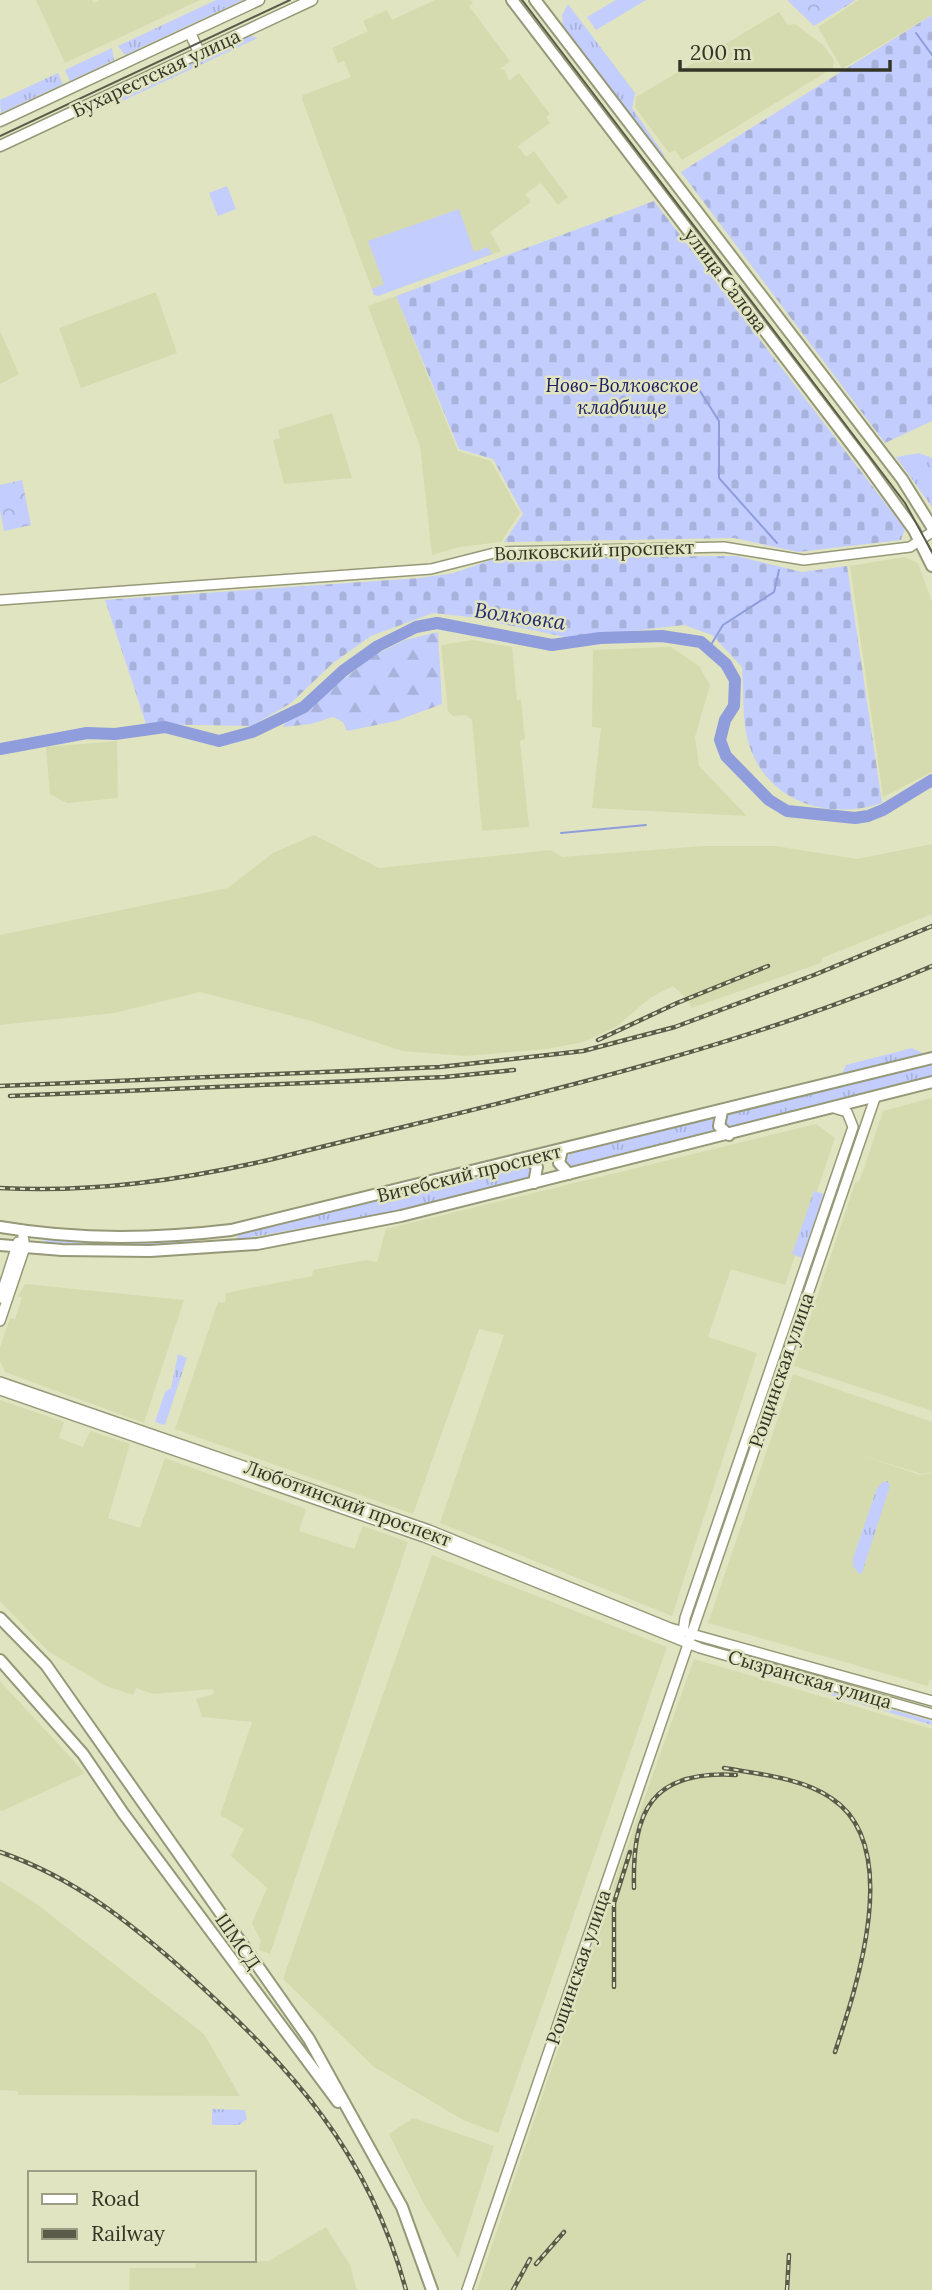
<svg xmlns="http://www.w3.org/2000/svg" width="932" height="2290" font-family="Lora,serif">
	<style>
		.built { fill: #d6dbaf }
		.grass { fill: url(#grass-tufts) }
		.forest { fill: url(#forest-firs) }
		.cemetery { fill: url(#cemetery-stones) }
		.park { fill: url(#park-crowns) }
		.pitch { fill: #c3cefe }
		.lines { fill: none; stroke-linecap: round; stroke-linejoin: round }
		.stream { stroke: #8f9ddc; stroke-width: 2 }
		.river { stroke: #8f9ddc; stroke-width: 12 }
		.tertiary-casing { stroke: #969978; stroke-width: 12 }
		.secondary-casing { stroke: #969978; stroke-width: 13 }
		.primary-casing { stroke: #969978; stroke-width: 14 }
		.tertiary { stroke: #fff; stroke-width: 9 }
		.secondary { stroke: #fff; stroke-width: 10 }
		.primary { stroke: #fff; stroke-width: 10 }
		.tram { stroke: #5a5b49; stroke-width: 2 }
		.rail-casing { stroke: #5a5b49; stroke-width: 4.5 }
		.rail { stroke: #e0e4c0; stroke-width: 2; stroke-dasharray: 5; stroke-linecap: butt }
		.labels { text-anchor: middle; dominant-baseline: central; stroke-width: 5; stroke-linejoin: round; paint-order: stroke }
		.street-label { font-size: 19px; fill: #343527; stroke: #e0e4c0 }
		.park-label { font-size: 19px; font-style: italic; fill: #1b1b64; stroke: #e0e4c0 }
		.water-label { font-size: 21px; font-style: italic; fill: #242972; stroke: #e0e4c0 }
	</style>
	<defs>
		<pattern id="grass-tufts" width="24" height="20" patternUnits="userSpaceOnUse" patternTransform="scale(1.75)"><rect width="24" height="20" fill="#c3cefe"/><path d="M3 7l-1-3M5 7V3M7 7l1-3M15 17l-1-3M17 17v-4M19 17l1-3" fill="none" stroke="#a8b2da"/></pattern>
		<pattern id="forest-firs" width="22" height="20" patternUnits="userSpaceOnUse" patternTransform="scale(1.75)"><rect width="22" height="20" fill="#c3cefe"/><path d="M5 1l3.5 6h-7zM16 11l3.5 6h-7z" fill="#a8b2da"/></pattern>
		<pattern id="cemetery-stones" width="16" height="16" patternUnits="userSpaceOnUse" patternTransform="scale(1.75)"><rect width="16" height="16" fill="#c3cefe"/><path d="M2 7V4a2 2 0 0 1 4 0v3zM10 15v-3a2 2 0 0 1 4 0v3z" fill="#a8b2da"/></pattern>
		<pattern id="park-crowns" width="20" height="18" patternUnits="userSpaceOnUse" patternTransform="scale(1.75)"><rect width="20" height="18" fill="#c3cefe"/><path d="M2 6a3 3 0 1 1 6 0M12 15a3 3 0 1 1 6 0" fill="none" stroke="#a8b2da"/></pattern>
	</defs>
	<rect width="100%" height="100%" fill="#e0e4c0"/>
	<!-- built -->
	<path class="built" d="M 36,0 L 92,0 L 94,3 L 100,0 L 200,0 L 65,63 Z
		M 435,0 L 471,0 L 473,3 L 469,6 L 510,61 L 500,69 L 505,70 L 509,81 L 519,73 L 550,114 L 546,117 L 550,123 L 518,146 L 526,157 L 534,151 L 568,197 L 558,205 L 541,183 L 525,194 L 531,202 L 490,232 L 501,251 L 378,296 L 374,295 L 302,99 L 303,95 L 351,77 L 344,61 L 338,63 L 332,48 L 368,31 L 363,21 L 387,10 L 392,20 Z
		M 858,0 L 932,0 L 932,15 L 842,69 L 818,27 Z
		M 779,12 L 788,25 L 795,24 L 823,45 L 834,60 L 833,68 L 682,160 L 675,150 L 669,153 L 635,107 L 636,97 Z
		M 156,292 L 177,353 L 81,388 L 59,328 Z
		M 396,296 L 458,451 L 491,461 L 520,513 L 501,542 L 459,547 L 432,555 L 420,446 L 368,306 Z
		M 0,331 L 19,374 L 0,384 Z
		M 332,413 L 352,478 L 284,484 L 273,440 L 280,438 L 278,430 Z
		M 904,557 L 918,563 L 932,602 L 932,772 L 883,797 L 850,566 Z
		M 473,640 L 512,647 L 517,700 L 521,700 L 525,739 L 520,741 L 529,827 L 482,831 L 472,720 L 466,715 L 453,716 L 448,711 L 441,645 Z
		M 671,647 L 699,666 L 710,685 L 695,737 L 699,766 L 747,816 L 592,808 L 601,728 L 592,727 L 593,650 Z
		M 117,741 L 118,798 L 67,803 L 50,794 L 46,747 Z
		M 314,835 L 379,868 L 551,850 L 562,857 L 703,846 L 775,846 L 857,859 L 932,844 L 932,914 L 822,958 L 821,963 L 691,1008 L 688,1000 L 673,986 L 650,998 L 616,1027 L 583,1042 L 547,1049 L 466,1056 L 402,1051 L 308,1020 L 200,992 L 114,1013 L 0,1025 L 0,935 L 228,888 L 273,853 Z
		M 932,1098 L 932,1411 L 794,1366 L 855,1183 L 860,1180 L 883,1111 Z
		M 816,1124 L 835,1138 L 785,1285 L 731,1269 L 708,1337 L 757,1353 L 672,1616 L 440,1523 L 504,1335 L 479,1329 L 413,1514 L 175,1429 L 218,1302 L 225,1303 L 226,1293 L 312,1276 L 313,1270 L 366,1260 L 377,1262 L 386,1229 Z
		M 25,1284 L 184,1300 L 144,1423 L 5,1372 L 0,1361 L 0,1347 L 10,1318 L 15,1319 L 22,1298 L 18,1296 Z
		M 793,1374 L 932,1422 L 932,1472 L 921,1474 L 856,1453 L 920,1475 L 932,1473 L 932,1681 L 929,1680 L 928,1686 L 708,1623 Z
		M 0,1400 L 64,1422 L 59,1438 L 83,1447 L 90,1431 L 130,1444 L 108,1518 L 140,1528 L 165,1458 L 306,1509 L 299,1531 L 354,1549 L 363,1526 L 408,1542 L 270,1954 L 259,1950 L 261,1941 L 252,1923 L 267,1888 L 231,1856 L 244,1829 L 220,1815 L 252,1722 L 202,1717 L 196,1699 L 214,1694 L 213,1689 L 153,1694 L 136,1688 L 133,1695 L 106,1686 L 48,1651 L 0,1601 Z
		M 432,1555 L 667,1647 L 498,2133 L 463,2120 L 374,2067 L 283,1979 Z
		M 694,1659 L 932,1729 L 932,2290 L 477,2290 L 606,1906 Z
		M 0,1681 L 85,1773 L 2,1811 L 0,1810 Z
		M 0,1881 L 34,1902 L 204,2034 L 240,2096 L 18,2095 L 18,2091 L 0,2090 Z
		M 413,2118 L 494,2146 L 458,2258 L 424,2204 L 389,2134 Z
		M 326,2227 L 350,2265 L 357,2290 L 129,2290 L 130,2268 L 195,2268 L 197,2261 L 269,2261 Z"/>
	<!-- grass -->
	<path class="grass" d="M 216,0 L 243,0 L 125,55 L 118,46 Z
		M 568,4 L 635,93 L 632,108 L 665,156 L 662,157 L 563,25 L 562,15 Z
		M 250,36 L 258,38 L 120,102 L 118,98 Z
		M 112,48 L 114,60 L 70,81 L 65,70 Z
		M 58,73 L 63,84 L 1,113 L 0,100 Z
		M 919,453 L 932,458 L 932,507 L 896,457 Z
		M 912,1048 L 924,1054 L 842,1074 L 846,1065 Z
		M 932,1064 L 932,1077 L 729,1130 L 724,1124 L 725,1116 L 728,1115 Z
		M 714,1118 L 713,1127 L 718,1133 L 571,1168 L 564,1162 L 570,1154 Z
		M 526,1165 L 532,1168 L 530,1178 L 390,1212 L 236,1240 L 239,1234 Z
		M 814,1191 L 824,1194 L 802,1258 L 792,1254 Z
		M 45,1239 L 190,1239 L 193,1242 L 149,1245 L 45,1243 Z
		M 178,1354 L 187,1358 L 165,1425 L 155,1422 L 165,1392 L 171,1388 Z
		M 888,1481 L 890,1486 L 862,1573 L 859,1574 L 853,1566 L 853,1558 L 877,1488 L 883,1482 Z
		M 745,1667 L 932,1721 L 932,1725 L 745,1670 Z
		M 212,2109 L 245,2110 L 247,2119 L 239,2125 L 212,2125 Z"/>
	<!-- forest -->
	<path class="forest" d="M 438,632 L 442,704 L 396,721 L 347,731 L 343,722 L 333,717 L 311,724 L 283,727 L 290,713 L 340,682 L 375,655 L 405,640 Z"/>
	<!-- cemetery -->
	<path class="cemetery" d="M 932,15 L 932,421 L 885,443 L 681,172 Z
		M 654,201 L 905,529 L 901,540 L 798,552 L 734,538 L 504,542 L 523,514 L 493,459 L 459,449 L 396,296 Z
		M 736,556 L 802,572 L 847,566 L 882,803 C 825,822 762,800 747,737 C 742,715 744,689 742,667 L 712,635 L 684,625 L 570,638 L 470,617 L 433,613 L 371,636 L 333,663 L 291,703 L 252,726 L 146,724 L 105,600 L 420,578 L 454,573 L 497,558 Z"/>
	<!-- park -->
	<path class="park" d="M 787,0 L 856,0 L 814,26 Z
		M 22,480 L 31,525 L 4,531 L 0,511 L 0,485 Z"/>
	<!-- pitch -->
	<path class="pitch" d="M 616,0 L 646,0 L 596,30 L 587,17 Z
		M 227,186 L 236,209 L 218,216 L 209,193 Z
		M 459,209 L 474,252 L 488,247 L 492,254 L 378,296 L 374,295 L 372,289 L 384,284 L 368,241 Z"/>
	<g class="lines">
		<!-- stream -->
		<path class="stream" d="M 916,33 L 932,55
			M 700,391 L 719,421 L 719,478 L 777,543
			M 709,648 L 723,625 L 774,592 L 779,570
			M 561,833 L 646,825"/>
		<!-- river -->
		<path class="river" d="M 0,749 L 87,733 L 115,734 L 165,727 L 219,741 L 252,732 L 304,707 L 343,671 L 378,646 L 416,627 L 437,623 L 552,645 L 600,638 L 662,636 L 701,642 L 726,664 L 735,680 L 734,706 L 725,720 L 720,740 L 726,756 L 769,800 L 787,811 L 855,818 L 868,816 L 883,810 L 932,780"/>
		<!-- tertiary casing -->
		<g class="tertiary-casing">
			<path id="tertiary" d="M 0,600 L 431,569 L 498,552 L 724,547 L 804,560 L 910,547 L 932,532
				M 0,1298 L 18,1242
				M 0,1321 L 25,1247 L 22,1230
				M 0,1382 L 429,1530 L 670,1628 L 932,1701
				M 0,1390 L 424,1537 L 700,1648 L 932,1714
				M 683,1632 L 685,1618 L 853,1127 L 847,1112 L 834,1108
				M 467,2290 L 875,1098"/>
		</g>
		<!-- secondary casing -->
		<g class="secondary-casing">
			<path id="secondary" d="M 190,33 L 199,52
				M 0,121 L 259,0
				M 0,146 L 312,0"/>
		</g>
		<!-- primary casing -->
		<g class="primary-casing">
			<path id="primary" d="M 512,0 L 862,458 L 914,530 L 932,566
				M 535,0 L 902,479 L 932,527
				M 722,1111 L 719,1126 L 729,1135
				M 562,1150 L 559,1163 L 569,1174
				M 529,1158 L 537,1167 L 534,1183
				M 0,1227 C 75,1240 156,1239 231,1230 L 932,1058
				M 0,1245 L 62,1250 L 150,1251 L 257,1244 L 401,1216 L 932,1082
				M 0,1618 L 46,1665 L 309,2039 L 402,2207 L 432,2290
				M 0,1660 L 83,1754 L 123,1813 L 338,2102"/>
		</g>
		<!-- tertiary -->
		<use href="#tertiary" class="tertiary"/>
		<!-- secondary -->
		<use href="#secondary" class="secondary"/>
		<!-- primary -->
		<use href="#primary" class="primary"/>
		<!-- tram -->
		<path class="tram" d="M 522,0 L 905,503 L 932,552
			M 0,136 L 290,0"/>
		<!-- rail casing -->
		<g class="rail-casing">
			<path id="rail" d="M 598,1040 L 677,1003 L 768,966
				M 0,1086 L 440,1067 L 583,1051 L 675,1027 L 814,975 L 932,926
				M 10,1096 L 445,1077 L 514,1070
				M 0,1188 C 93,1193 182,1180 273,1159 C 495,1103 721,1057 932,966
				M 724,1768 C 759,1774 802,1778 831,1798 C 904,1845 857,1986 835,2052
				M 0,1852 C 75,1878 131,1923 190,1976 C 293,2070 368,2151 406,2290
				M 634,1888 C 632,1810 652,1770 736,1775
				M 614,1987 L 614,1903 L 630,1852
				M 536,2264 L 564,2232
				M 513,2290 L 530,2259
				M 787,2290 L 789,2255"/>
		</g>
		<!-- rail -->
		<use href="#rail" class="rail"/>
	</g>
	<g class="labels">
		<!-- street labels -->
		<g class="street-label">
			<text transform="translate(156 73) rotate(-25)">Бухарестская улица</text>
			<text transform="translate(726 280) rotate(53)">улица Салова</text>
			<text transform="translate(594 550) rotate(-2)">Волковский проспект</text>
			<text transform="translate(469 1173) rotate(-14)">Витебский проспект</text>
			<text transform="translate(781 1370) rotate(-71)">Рощинская улица</text>
			<text transform="translate(348 1503) rotate(20)">Люботинский проспект</text>
			<text transform="translate(810 1679) rotate(16)">Сызранская улица</text>
			<text transform="translate(238 1941) rotate(55)">ШМСД</text>
			<text transform="translate(578 1967) rotate(-71)">Рощинская улица</text>
		</g>
		<!-- park labels -->
		<g class="park-label">
			<text x="622" y="385">Ново-Волковское<tspan x="622" dy="22">кладбище</tspan></text>
		</g>
		<!-- water labels -->
		<g class="water-label">
			<text transform="translate(520 616) rotate(8)">Волковка</text>
		</g>
	</g>
	<!-- legend -->
	<rect x="28" y="2171" width="228" height="91" fill="#e0e4c0" stroke="#9b9e83" stroke-width="2"/>
	<rect x="42" y="2194" width="35" height="10" fill="#ffffff" stroke="#9b9e83" stroke-width="2"/>
	<text x="91" y="2206" font-size="21" fill="#343527">Road</text>
	<rect x="42" y="2229" width="35" height="10" fill="#5a5b49" stroke="#9b9e83" stroke-width="2"/>
	<text x="91" y="2241" font-size="21" fill="#343527">Railway</text>
	<!-- scale -->
	<path d="M680 60v10h210v-10" fill="none" stroke="#343527" stroke-width="3.5"/>
	<text x="690" y="60" font-size="21" fill="#343527" stroke="#e0e4c0" stroke-width="5" paint-order="stroke">200 m</text>
</svg>
